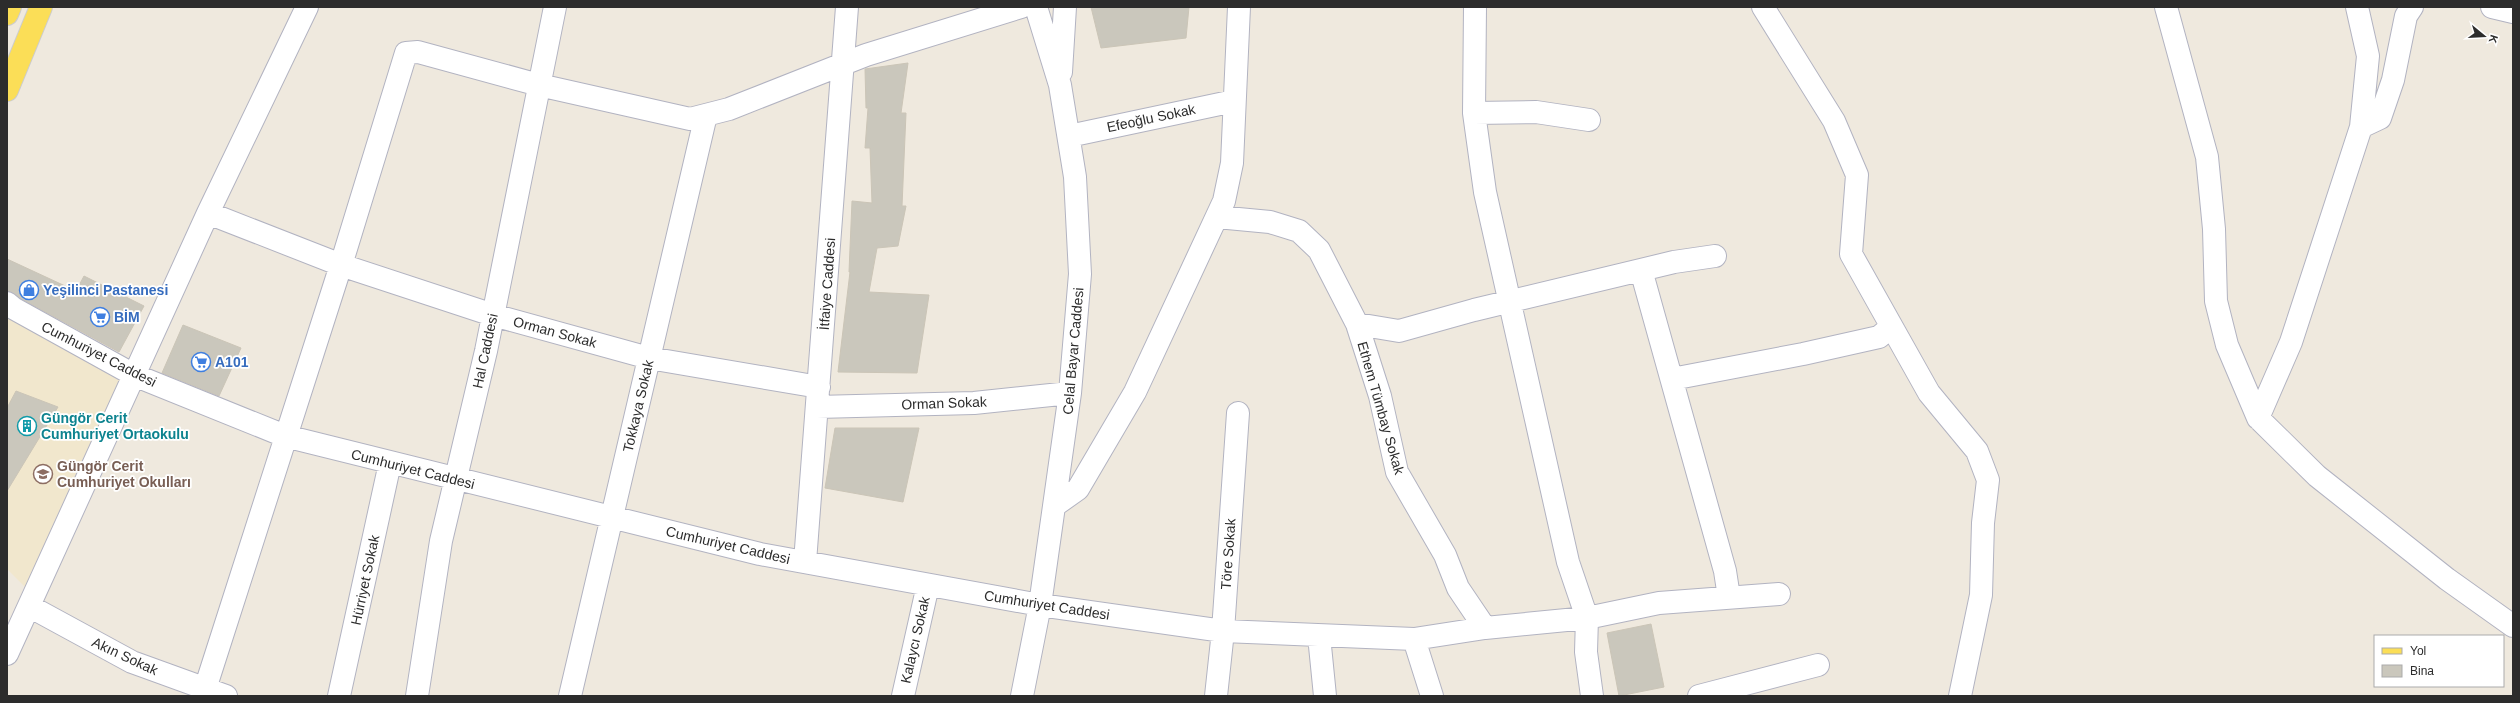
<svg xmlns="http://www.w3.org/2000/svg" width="2520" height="703" font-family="Helvetica,sans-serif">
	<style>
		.education { fill: #f1e7cd }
		.building { fill: #cac7bc; stroke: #cbc5b7 }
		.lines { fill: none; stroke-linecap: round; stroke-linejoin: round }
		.minor-casing { stroke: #b2b3c1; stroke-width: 24 }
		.major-casing { stroke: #ccc; stroke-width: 24 }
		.minor { stroke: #fff; stroke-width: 22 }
		.major { stroke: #fbde57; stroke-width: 22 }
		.labels { text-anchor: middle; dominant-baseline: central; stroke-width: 3.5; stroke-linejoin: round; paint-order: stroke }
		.street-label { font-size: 14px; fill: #2c2c2c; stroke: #fff }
		.shop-label { font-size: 14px; font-weight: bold; fill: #366cbe; stroke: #fff; text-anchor: start }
		.culture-label { font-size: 14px; font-weight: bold; fill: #0d838f; stroke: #fff; text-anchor: start }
		.education-label { font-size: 14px; font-weight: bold; fill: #785e54; stroke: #fff; text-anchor: start }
	</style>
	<rect width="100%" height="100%" fill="#efe9de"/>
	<!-- education -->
	<path class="education" d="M 7,304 L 122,378 L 27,589 L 7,569 Z"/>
	<!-- building -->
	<path class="building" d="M 1091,7 L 1189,7 L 1186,38 L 1101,48 Z
		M 908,63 L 901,113 L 906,113 L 902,206 L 906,206 L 898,246 L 877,248 L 869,292 L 929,295 L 917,373 L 838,372 L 850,272 L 849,272 L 852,201 L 872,203 L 870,148 L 865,148 L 868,108 L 866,108 L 865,69 Z
		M 7,259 L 76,291 L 84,276 L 144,306 L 119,352 L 7,291 Z
		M 183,325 L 241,348 L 219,396 L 162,373 Z
		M 16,391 L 58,407 L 7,491 L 7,408 Z
		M 835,428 L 919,428 L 903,502 L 825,488 Z
		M 1651,624 L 1664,687 L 1619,696 L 1607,633 Z"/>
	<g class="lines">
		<!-- minor casing -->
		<g class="minor-casing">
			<path id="minor" d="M 1475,7 L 1474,113 L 1485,192 L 1568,562 L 1587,618 L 1586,652 L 1592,696
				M 1763,7 L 1834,121 L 1857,175 L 1851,254 L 1929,393 L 1977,451 L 1988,480 L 1983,523 L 1981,595 L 1960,696
				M 2166,7 L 2207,157 L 2214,229 L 2216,301 L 2227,345 L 2258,418 L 2317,476 L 2447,579 L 2513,626
				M 2492,7 L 2513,12
				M 1061,72 L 1065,7
				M 1474,113 L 1536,112 L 1589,120
				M 2361,127 L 2380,118 L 2393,80 L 2406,16 L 2412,7
				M 1069,136 L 1234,101
				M 208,213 L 341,265 L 493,315 L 649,358 L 819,387
				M 1217,217 L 1270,222 L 1299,231 L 1319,250 L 1357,324 L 1380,396 L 1397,472 L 1445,555 L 1458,588 L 1485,628
				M 1641,270 L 1725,571 L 1729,597
				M 7,303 L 13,308 L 134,375 L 285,436 L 760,554 L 1040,605 L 1223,631 L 1414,639 L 1485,628 L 1587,618 L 1659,603 L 1779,594
				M 1357,324 L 1399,331 L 1474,310 L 1674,262 L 1715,256
				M 1672,379 L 1803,354 L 1879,337 L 1891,327
				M 817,407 L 974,403 L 1070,393
				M 2258,418 L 2291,342 L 2361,127 L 2368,56 L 2357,7
				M 1054,506 L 1078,489 L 1135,392 L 1224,201 L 1232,163 L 1239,7
				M 805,562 L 847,7
				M 29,606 L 132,662 L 226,696
				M 1319,636 L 1325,696
				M 1414,639 L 1432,696
				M 7,654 L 208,213 L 307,7
				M 205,689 L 341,265 L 406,53 L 418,52 L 539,85 L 690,119 L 729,109 L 866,55 L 1021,7
				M 339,696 L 390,463
				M 417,696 L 441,541 L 486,351 L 555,7
				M 570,696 L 706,115
				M 903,696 L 928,585
				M 1022,696 L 1040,605 L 1070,393 L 1080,274 L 1075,177 L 1060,85 L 1036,7
				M 1216,696 L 1223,631 L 1238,413
				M 1699,696 L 1818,665"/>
		</g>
		<!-- major casing -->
		<g class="major-casing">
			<path id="major" d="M 7,14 L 10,7
				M 7,90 L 41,7"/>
		</g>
		<!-- minor -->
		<use href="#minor" class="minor"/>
		<!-- major -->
		<use href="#major" class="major"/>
	</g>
	<!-- icons -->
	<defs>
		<g id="shop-ring" transform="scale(1)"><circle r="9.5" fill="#fff" stroke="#3f7fe0" stroke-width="1.5"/><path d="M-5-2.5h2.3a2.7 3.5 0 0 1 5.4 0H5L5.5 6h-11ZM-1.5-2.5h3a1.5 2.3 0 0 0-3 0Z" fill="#3f7fe0"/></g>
		<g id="supermarket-ring" transform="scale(1)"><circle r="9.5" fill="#fff" stroke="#3f7fe0" stroke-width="1.5"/><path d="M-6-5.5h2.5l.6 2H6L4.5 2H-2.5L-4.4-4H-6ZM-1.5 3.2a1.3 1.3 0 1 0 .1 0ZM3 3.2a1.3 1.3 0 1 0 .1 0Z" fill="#3f7fe0"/></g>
		<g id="building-ring" transform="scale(1)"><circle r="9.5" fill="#fff" stroke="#0f9aa8" stroke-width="1.5"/><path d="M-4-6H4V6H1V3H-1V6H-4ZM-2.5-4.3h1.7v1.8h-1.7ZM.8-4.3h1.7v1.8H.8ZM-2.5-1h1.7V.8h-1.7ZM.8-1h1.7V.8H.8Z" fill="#0f9aa8"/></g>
		<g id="school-ring" transform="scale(1)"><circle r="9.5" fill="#fff" stroke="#8d6e63" stroke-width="1.5"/><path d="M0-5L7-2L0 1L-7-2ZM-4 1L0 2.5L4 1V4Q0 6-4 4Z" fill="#8d6e63"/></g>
	</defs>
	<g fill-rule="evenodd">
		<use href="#shop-ring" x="29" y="290"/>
		<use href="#supermarket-ring" x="100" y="317"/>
		<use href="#supermarket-ring" x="201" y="362"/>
		<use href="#building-ring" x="27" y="426"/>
		<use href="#school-ring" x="43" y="474"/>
	</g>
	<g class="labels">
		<!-- street labels -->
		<g class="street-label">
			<text transform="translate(1151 118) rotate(-12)">Efeoğlu Sokak</text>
			<text transform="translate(827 284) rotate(-86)">İtfaiye Caddesi</text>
			<text transform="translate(555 332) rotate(15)">Orman Sokak</text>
			<text transform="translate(485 351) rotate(-78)">Hal Caddesi</text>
			<text transform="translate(1073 351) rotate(-85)">Celal Bayar Caddesi</text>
			<text transform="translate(99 354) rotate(27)">Cumhuriyet Caddesi</text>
			<text transform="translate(944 403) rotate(-2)">Orman Sokak</text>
			<text transform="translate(638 406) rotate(-77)">Tokkaya Sokak</text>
			<text transform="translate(1381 408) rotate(74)">Ethem Tümbay Sokak</text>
			<text transform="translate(413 469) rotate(14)">Cumhuriyet Caddesi</text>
			<text transform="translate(728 545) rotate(13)">Cumhuriyet Caddesi</text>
			<text transform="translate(1228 554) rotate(-86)">Töre Sokak</text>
			<text transform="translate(365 580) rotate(-78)">Hürriyet Sokak</text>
			<text transform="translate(1047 605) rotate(9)">Cumhuriyet Caddesi</text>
			<text transform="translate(915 640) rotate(-77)">Kalaycı Sokak</text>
			<text transform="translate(125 656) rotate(25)">Akın Sokak</text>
		</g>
		<!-- shop labels -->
		<g class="shop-label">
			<text x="43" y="290">Yeşilinci Pastanesi</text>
			<text x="114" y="317">BİM</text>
			<text x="215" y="362">A101</text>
		</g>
		<!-- culture labels -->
		<g class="culture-label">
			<text x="41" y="418">Güngör Cerit<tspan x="41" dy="16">Cumhuriyet Ortaokulu</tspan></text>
		</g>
		<!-- education labels -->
		<g class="education-label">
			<text x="57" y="466">Güngör Cerit<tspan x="57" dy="16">Cumhuriyet Okulları</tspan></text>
		</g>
	</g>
	<!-- border -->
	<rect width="2520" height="703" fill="none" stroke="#2c2c2c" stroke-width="16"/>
	<!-- legend -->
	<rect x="2374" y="635" width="130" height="52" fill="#ffffff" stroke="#ababab"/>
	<rect x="2382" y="648" width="20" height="6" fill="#fbde57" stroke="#ababab"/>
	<text x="2410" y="655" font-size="12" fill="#2c2c2c">Yol</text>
	<rect x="2382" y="665" width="20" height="12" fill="#cac7bc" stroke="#ababab"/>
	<text x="2410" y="675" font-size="12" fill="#2c2c2c">Bina</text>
	<!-- north arrow -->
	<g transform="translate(2484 36) rotate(108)" stroke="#ffffff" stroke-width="3" paint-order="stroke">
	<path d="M0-3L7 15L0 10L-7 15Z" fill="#2c2c2c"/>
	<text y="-6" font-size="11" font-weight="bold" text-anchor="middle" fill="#2c2c2c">K</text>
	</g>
</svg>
